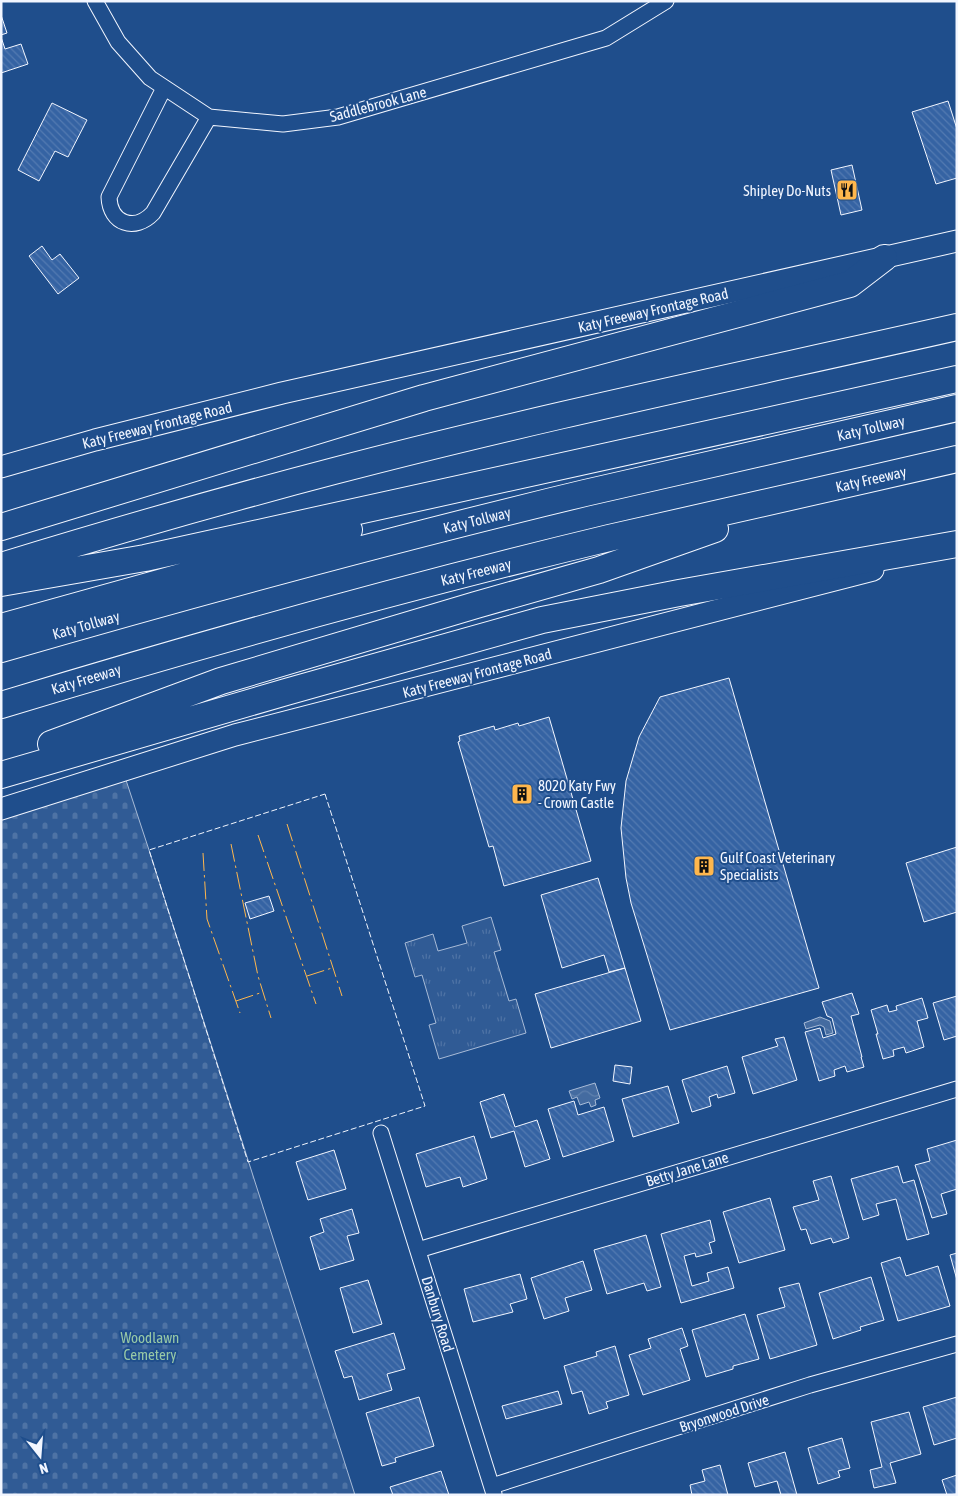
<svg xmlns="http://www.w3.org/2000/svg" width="958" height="1496" font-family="'Asap Condensed',sans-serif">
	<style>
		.grass { fill: url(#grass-tufts); stroke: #a8bbd7 }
		.cemetery { fill: url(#cemetery-stones); stroke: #a8bbd7 }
		.water { fill: url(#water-waves); stroke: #a8bbd7 }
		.building { fill: url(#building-back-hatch); stroke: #f2f6ff }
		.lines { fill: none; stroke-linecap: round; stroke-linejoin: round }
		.minor-casing { stroke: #f2f6ff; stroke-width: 17 }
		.secondary-casing { stroke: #f2f6ff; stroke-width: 23 }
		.motorway-casing { stroke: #f2f6ff; stroke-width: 28 }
		.minor { stroke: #1f4e8c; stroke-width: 15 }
		.secondary { stroke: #1f4e8c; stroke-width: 21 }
		.motorway { stroke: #1f4e8c; stroke-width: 26 }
		.fence { stroke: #f2f6ff; stroke-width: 1; stroke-dasharray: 6 2.5; stroke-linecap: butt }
		.power { stroke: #ffb74d; stroke-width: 1; stroke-dasharray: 18 4 2.5 4; stroke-linecap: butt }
		.labels { text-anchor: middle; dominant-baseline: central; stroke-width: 4; stroke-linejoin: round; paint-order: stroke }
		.street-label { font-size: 15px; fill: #f2f6ff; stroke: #1f4e8c }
		.poi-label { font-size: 15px; fill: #f2f6ff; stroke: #1f4e8c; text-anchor: start }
		.park-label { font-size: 15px; fill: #97c8a6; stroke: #1f4e8c }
	</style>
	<defs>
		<pattern id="grass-tufts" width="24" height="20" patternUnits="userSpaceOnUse" patternTransform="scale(1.25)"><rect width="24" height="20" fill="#305b95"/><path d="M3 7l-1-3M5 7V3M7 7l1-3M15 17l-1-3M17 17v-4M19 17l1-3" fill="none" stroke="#4e73a5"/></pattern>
		<pattern id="cemetery-stones" width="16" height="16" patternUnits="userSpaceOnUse" patternTransform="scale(1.25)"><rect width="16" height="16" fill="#305b95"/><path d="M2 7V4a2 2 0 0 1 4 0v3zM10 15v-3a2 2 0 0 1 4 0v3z" fill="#4e73a5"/></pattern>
		<pattern id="water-waves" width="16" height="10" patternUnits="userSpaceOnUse" patternTransform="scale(1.25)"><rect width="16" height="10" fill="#446ba0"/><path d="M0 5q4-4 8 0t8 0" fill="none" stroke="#5f81ae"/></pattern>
		<pattern id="building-back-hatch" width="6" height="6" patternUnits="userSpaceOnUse" patternTransform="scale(1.25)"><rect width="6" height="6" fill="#3563a3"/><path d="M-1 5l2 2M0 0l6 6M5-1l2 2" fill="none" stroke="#537ab1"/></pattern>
	</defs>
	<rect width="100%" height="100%" fill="#1f4e8c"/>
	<!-- grass -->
	<path class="grass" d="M 491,917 L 501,950 L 494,952 L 509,1001 L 516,999 L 526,1033 L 439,1059 L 429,1025 L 436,1023 L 422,975 L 415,977 L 405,943 L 433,934 L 438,951 L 467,943 L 462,926 Z"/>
	<!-- cemetery -->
	<path class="cemetery" d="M 123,771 L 149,850 L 355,1495 L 1,1495 L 1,809 Z"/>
	<!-- water -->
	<path class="water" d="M 820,1017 L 830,1021 L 833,1033 L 826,1035 L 824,1027 L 820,1025 L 806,1029 L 804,1023 Z
		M 595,1083 L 600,1098 L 595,1100 L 596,1105 L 591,1107 L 589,1102 L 580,1105 L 577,1097 L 572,1099 L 569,1091 Z"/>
	<!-- building -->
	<path class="building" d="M 1,15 L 7,33 L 1,35 Z
		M 1,37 L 5,49 L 21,44 L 28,64 L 1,73 Z
		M 948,101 L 957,129 L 957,178 L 936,184 L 912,112 Z
		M 52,103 L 87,120 L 68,157 L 55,151 L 39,181 L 18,170 Z
		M 852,165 L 862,210 L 841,215 L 831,170 Z
		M 42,246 L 52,260 L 60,254 L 79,278 L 58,294 L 29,256 Z
		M 729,678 L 819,988 L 670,1030 L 631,903 L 626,878 L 621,828 L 626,781 L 639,737 L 660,697 Z
		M 549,717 L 591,861 L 504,886 L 493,846 L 489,847 L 458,742 L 460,741 L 459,736 L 494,726 L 495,730 L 518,723 L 519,726 Z
		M 957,847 L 957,912 L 924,922 L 906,863 Z
		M 598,878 L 625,968 L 609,972 L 604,955 L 562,968 L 541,895 Z
		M 269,896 L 274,911 L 250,919 L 245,903 Z
		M 625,968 L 641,1021 L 551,1048 L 535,994 Z
		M 852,993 L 859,1014 L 851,1016 L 862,1057 L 861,1057 L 864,1067 L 847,1072 L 845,1066 L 834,1070 L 835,1076 L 819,1081 L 805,1032 L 820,1028 L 823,1038 L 836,1034 L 832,1018 L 827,1016 L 822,1002 Z
		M 957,996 L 957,1036 L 944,1040 L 933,1003 Z
		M 922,998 L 928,1018 L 917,1021 L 924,1047 L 906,1053 L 904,1047 L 893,1050 L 894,1056 L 883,1059 L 876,1034 L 878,1034 L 871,1010 L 887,1005 L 889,1012 L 897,1010 L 896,1006 Z
		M 784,1037 L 797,1080 L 753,1094 L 742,1057 L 778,1046 L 775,1039 Z
		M 615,1065 L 632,1067 L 630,1084 L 613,1081 Z
		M 727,1066 L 735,1093 L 718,1098 L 717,1094 L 709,1097 L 711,1106 L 692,1112 L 682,1080 Z
		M 668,1086 L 679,1123 L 633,1137 L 622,1099 Z
		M 504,1094 L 515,1127 L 537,1120 L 550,1159 L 525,1167 L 514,1131 L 491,1138 L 480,1102 Z
		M 574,1101 L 578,1115 L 604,1107 L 614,1141 L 563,1157 L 548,1109 Z
		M 474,1136 L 487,1179 L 463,1187 L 460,1177 L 426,1187 L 416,1154 Z
		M 957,1140 L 957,1189 L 941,1194 L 947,1214 L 932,1218 L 915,1165 L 930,1161 L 927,1149 Z
		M 334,1150 L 346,1189 L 308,1200 L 296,1162 Z
		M 898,1166 L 903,1183 L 914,1180 L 929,1234 L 907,1240 L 896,1199 L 876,1204 L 879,1215 L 863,1220 L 851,1179 Z
		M 831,1176 L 849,1238 L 833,1243 L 831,1238 L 811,1244 L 806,1229 L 801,1230 L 793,1207 L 819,1200 L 813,1181 Z
		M 770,1198 L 785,1250 L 739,1263 L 723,1212 Z
		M 352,1209 L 359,1233 L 347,1236 L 354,1260 L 320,1270 L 310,1237 L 324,1232 L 320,1219 Z
		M 710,1220 L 715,1241 L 709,1243 L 712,1253 L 696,1257 L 695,1253 L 684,1256 L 692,1286 L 709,1281 L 707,1273 L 728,1267 L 734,1288 L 681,1303 L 661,1234 Z
		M 646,1235 L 661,1287 L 647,1291 L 644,1283 L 607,1294 L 594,1250 Z
		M 957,1253 L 957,1280 L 950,1255 Z
		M 900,1257 L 906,1276 L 938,1266 L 950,1306 L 898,1321 L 881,1263 Z
		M 583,1261 L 592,1290 L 565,1298 L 569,1311 L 544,1319 L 531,1278 Z
		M 520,1274 L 527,1299 L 510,1304 L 513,1312 L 473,1322 L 464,1289 Z
		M 871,1277 L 884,1320 L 860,1327 L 861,1330 L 833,1339 L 819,1293 Z
		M 368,1280 L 382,1324 L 353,1333 L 340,1288 Z
		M 799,1283 L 817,1345 L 770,1359 L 757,1315 L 785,1307 L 779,1288 Z
		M 745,1314 L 759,1359 L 733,1366 L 733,1369 L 706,1377 L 692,1330 Z
		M 682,1328 L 688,1346 L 680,1349 L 690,1380 L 643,1395 L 629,1355 L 651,1348 L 648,1339 Z
		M 394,1333 L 405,1369 L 387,1374 L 392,1390 L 359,1400 L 352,1376 L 344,1378 L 335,1351 Z
		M 615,1346 L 629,1395 L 606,1402 L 608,1408 L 589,1414 L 582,1391 L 572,1394 L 564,1366 L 597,1356 L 596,1352 Z
		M 558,1391 L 562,1404 L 506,1419 L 502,1406 Z
		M 419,1397 L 434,1446 L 395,1458 L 396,1462 L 382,1466 L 366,1413 Z
		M 957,1397 L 957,1438 L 934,1445 L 923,1407 Z
		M 909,1412 L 921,1454 L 890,1463 L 896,1483 L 874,1488 L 870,1470 L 882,1467 L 871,1422 Z
		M 842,1438 L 850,1468 L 838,1471 L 840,1477 L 818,1484 L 808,1448 Z
		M 785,1452 L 797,1495 L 781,1495 L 777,1481 L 755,1487 L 748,1463 Z
		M 720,1465 L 728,1495 L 692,1495 L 690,1485 L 705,1481 L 702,1470 Z
		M 441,1471 L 449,1495 L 393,1495 L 390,1487 Z
		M 957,1475 L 957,1494 L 947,1495 L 942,1480 Z"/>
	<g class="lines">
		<!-- minor casing -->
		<g class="minor-casing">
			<path id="minor" d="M 95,1 L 118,42 L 150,78 L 209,117 L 283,124 L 338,117 L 606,38 L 666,1
				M 164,88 L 109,197 C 110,224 135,232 153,213 L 209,117
				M 381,1133 L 494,1494
				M 418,1250 L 957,1089
				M 492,1486 L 810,1385 L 957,1344"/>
		</g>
		<!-- secondary casing -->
		<g class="secondary-casing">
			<path id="secondary" d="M 1,467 L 95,440 L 282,393 L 957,241
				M 1,809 L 235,735 L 873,570"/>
		</g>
		<!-- motorway casing -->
		<g class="motorway-casing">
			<path id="motorway" d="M 1,527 L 424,398 L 850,284 L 884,258
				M 1,566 C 112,532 223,500 334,471 C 540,417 749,374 957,327
				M 1,583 L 145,558 L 957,379
				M 1,627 L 349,530
				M 1,649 C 195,593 389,540 585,493 C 709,464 833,436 957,408
				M 1,705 C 202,644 405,587 609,538 C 724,511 841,486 957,459
				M 51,744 L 221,681 L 476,605 L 599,570 L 715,529
				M 1,775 L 286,692 L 542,620 L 679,593 L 957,544"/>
		</g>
		<!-- minor -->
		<use href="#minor" class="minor"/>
		<!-- secondary -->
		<use href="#secondary" class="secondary"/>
		<!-- motorway -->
		<use href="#motorway" class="motorway"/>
		<!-- fence -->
		<path class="fence" d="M 325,794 L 425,1106 L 248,1162 L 149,850 Z"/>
		<!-- power -->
		<path class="power" d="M 287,824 L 342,996
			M 258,835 L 316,1004
			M 231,844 L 258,976 L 271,1018
			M 203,853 L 207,919 L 240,1013
			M 307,976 L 332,968
			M 236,1001 L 263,992"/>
	</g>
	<!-- icons -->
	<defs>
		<g id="restaurant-square" transform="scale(1.125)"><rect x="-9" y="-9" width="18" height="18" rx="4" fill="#ffb74d" stroke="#1f4e8c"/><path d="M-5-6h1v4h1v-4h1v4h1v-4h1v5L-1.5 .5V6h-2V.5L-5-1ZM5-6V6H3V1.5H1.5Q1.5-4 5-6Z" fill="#111"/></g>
		<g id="building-square" transform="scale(1.125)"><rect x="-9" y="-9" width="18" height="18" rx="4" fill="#ffb74d" stroke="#1f4e8c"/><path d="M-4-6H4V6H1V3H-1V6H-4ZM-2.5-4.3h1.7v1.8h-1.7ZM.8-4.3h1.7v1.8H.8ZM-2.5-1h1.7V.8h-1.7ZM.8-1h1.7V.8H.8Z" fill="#111"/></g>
	</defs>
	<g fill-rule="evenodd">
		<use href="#restaurant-square" x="847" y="190"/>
		<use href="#building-square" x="522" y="794"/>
		<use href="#building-square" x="704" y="866"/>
	</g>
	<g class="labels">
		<!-- street labels -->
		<g class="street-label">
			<text transform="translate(378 104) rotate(-15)">Saddlebrook Lane</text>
			<text transform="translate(653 310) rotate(-13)">Katy Freeway Frontage Road</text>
			<text transform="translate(157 425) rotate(-14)">Katy Freeway Frontage Road</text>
			<text transform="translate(871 428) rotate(-13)">Katy Tollway</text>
			<text transform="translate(871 479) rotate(-13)">Katy Freeway</text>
			<text transform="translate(477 520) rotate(-14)">Katy Tollway</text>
			<text transform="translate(476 572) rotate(-14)">Katy Freeway</text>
			<text transform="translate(86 625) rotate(-16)">Katy Tollway</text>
			<text transform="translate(477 673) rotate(-15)">Katy Freeway Frontage Road</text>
			<text transform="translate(86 679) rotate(-17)">Katy Freeway</text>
			<text transform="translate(687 1169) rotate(-17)">Betty Jane Lane</text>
			<text transform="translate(438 1314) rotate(73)">Danbury Road</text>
			<text transform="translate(724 1413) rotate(-18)">Bryonwood Drive</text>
		</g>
		<!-- poi labels -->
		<g class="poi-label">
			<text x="831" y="190" text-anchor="end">Shipley Do-Nuts</text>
			<text x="538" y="785">8020 Katy Fwy<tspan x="538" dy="17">- Crown Castle</tspan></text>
			<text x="720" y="857">Gulf Coast Veterinary<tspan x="720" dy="17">Specialists</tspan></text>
		</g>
		<!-- park labels -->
		<g class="park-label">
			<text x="150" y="1337">Woodlawn<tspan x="150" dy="17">Cemetery</tspan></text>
		</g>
	</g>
	<!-- border -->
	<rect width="958" height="1496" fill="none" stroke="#f2f6ff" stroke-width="5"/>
	<!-- north arrow -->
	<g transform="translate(40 1456) rotate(163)" stroke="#1f4e8c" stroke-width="4" paint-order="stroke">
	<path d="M0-4L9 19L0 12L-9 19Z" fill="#f2f6ff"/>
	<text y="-8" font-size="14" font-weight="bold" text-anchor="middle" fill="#f2f6ff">N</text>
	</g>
</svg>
